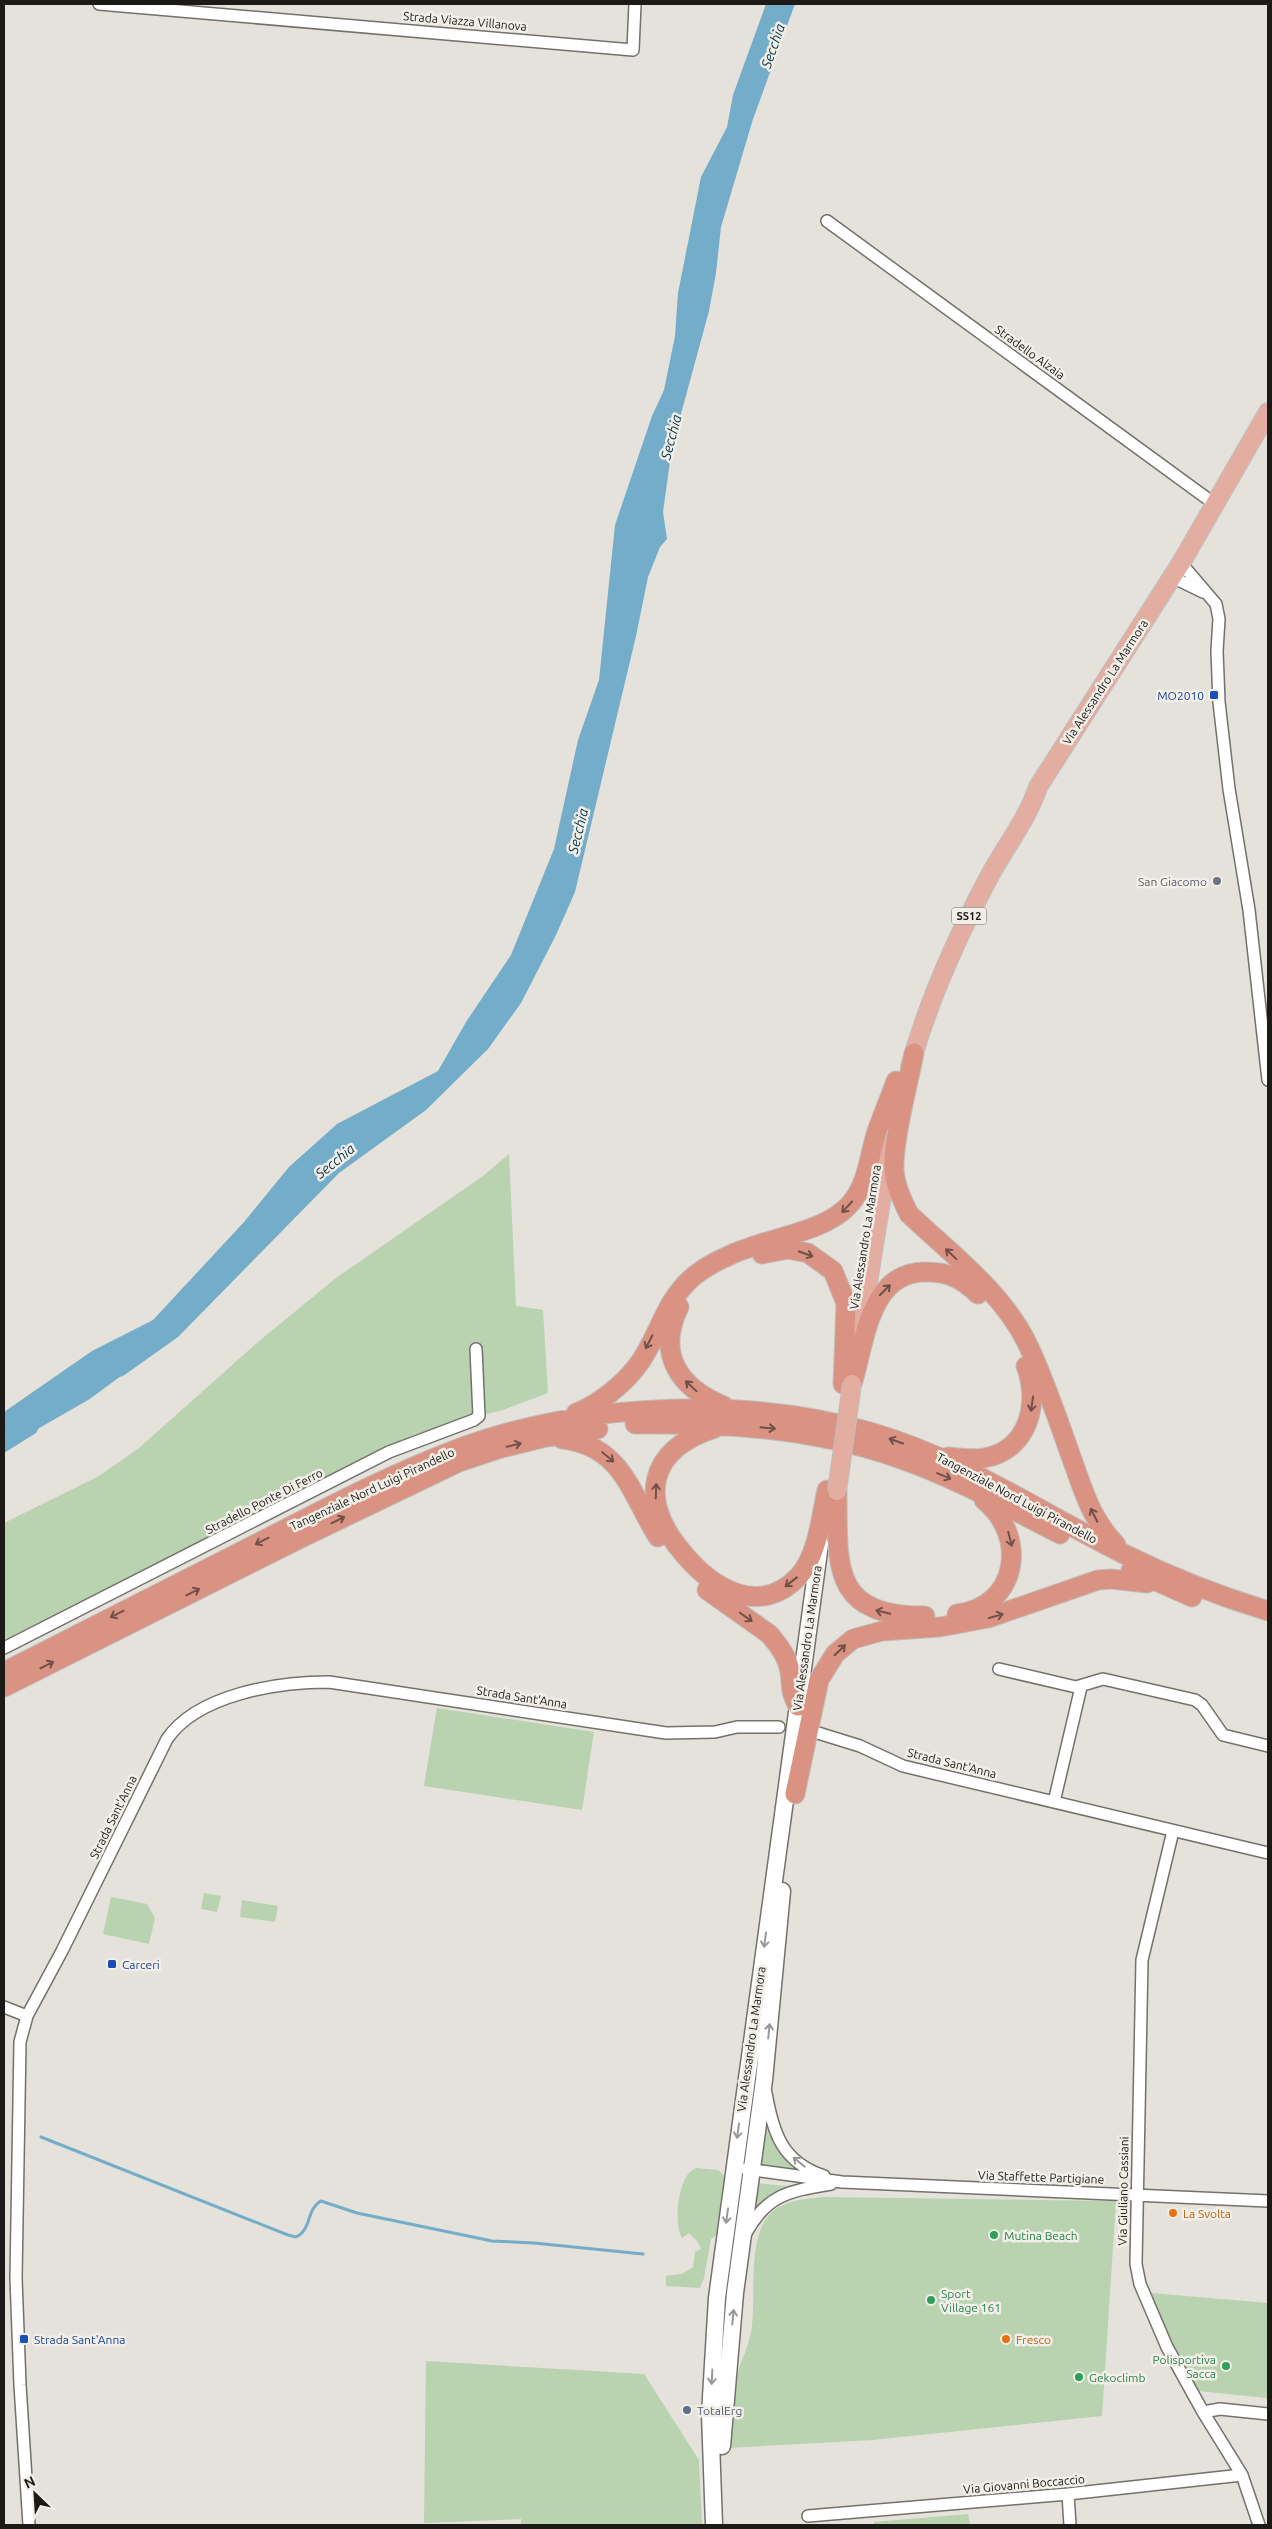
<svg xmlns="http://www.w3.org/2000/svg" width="1272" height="2529" font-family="Ubuntu,sans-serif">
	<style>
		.green { fill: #b9d2af }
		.water { fill: #74adc9 }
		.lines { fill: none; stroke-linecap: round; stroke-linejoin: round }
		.stream { stroke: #74adc9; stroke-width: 3 }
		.river { stroke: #74adc9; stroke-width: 18 }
		.minor-casing { stroke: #74716b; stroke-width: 14 }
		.secondary-casing { stroke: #74716b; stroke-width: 19 }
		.primary-casing { stroke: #bfbfbe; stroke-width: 20 }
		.trunk-casing { stroke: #bfbfbe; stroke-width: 21 }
		.minor { stroke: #fff; stroke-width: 11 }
		.secondary { stroke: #fff; stroke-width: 16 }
		.primary { stroke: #e3aea1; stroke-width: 18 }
		.trunk { stroke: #da9382; stroke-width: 19 }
		.primary-bridge-casing { stroke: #bfbfbe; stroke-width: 20; stroke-linecap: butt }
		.primary-bridge { stroke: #e3aea1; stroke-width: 18 }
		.oneway { stroke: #715047 }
		.oneway2 { stroke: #989897 }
		.transit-dot { fill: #1a4fb4; stroke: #f2eee8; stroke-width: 2 }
		.worship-dot { fill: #6b7280; stroke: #f2eee8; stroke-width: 2 }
		.food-dot { fill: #e8710a; stroke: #f2eee8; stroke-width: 2 }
		.leisure-dot { fill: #2e9e5b; stroke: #f2eee8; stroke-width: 2 }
		.service-dot { fill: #5c6f8a; stroke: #f2eee8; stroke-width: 2 }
		.labels { text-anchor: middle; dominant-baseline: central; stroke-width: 5; stroke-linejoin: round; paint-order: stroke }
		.shield { fill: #f2eee8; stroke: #5c5a56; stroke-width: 1 }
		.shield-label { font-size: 11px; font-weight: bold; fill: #1b1a17 }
		.street-label { font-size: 12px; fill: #1b1a17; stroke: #f2eee8 }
		.transit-label { font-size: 12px; fill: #164399; stroke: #f2eee8; text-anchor: start }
		.worship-label { font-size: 12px; fill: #5b616d; stroke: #f2eee8; text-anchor: end }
		.food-label { font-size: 12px; fill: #c56008; stroke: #f2eee8; text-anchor: start }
		.leisure-label { font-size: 12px; fill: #27864d; stroke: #f2eee8; text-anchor: start }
		.service-label { font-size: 12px; fill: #4e5e75; stroke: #f2eee8; text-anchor: start }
		.water-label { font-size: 14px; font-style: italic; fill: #003447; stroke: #f2eee8 }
	</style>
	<rect width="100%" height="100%" fill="#e5e1db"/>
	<!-- green -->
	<path class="green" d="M 509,1154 L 516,1306 L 543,1310 L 548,1393 L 503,1410 L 465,1419 L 416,1434 L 382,1449 L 4,1640 L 4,1523 L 99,1476 L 139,1448 L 258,1342 L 336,1278 L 483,1176 Z
		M 437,1708 L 594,1732 L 582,1810 L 424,1786 Z
		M 204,1893 L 221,1896 L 217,1912 L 201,1909 Z
		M 111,1897 L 147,1904 L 155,1918 L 149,1944 L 103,1934 Z
		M 242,1900 L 278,1906 L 275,1922 L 240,1917 Z
		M 766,2120 L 770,2134 L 796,2169 L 759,2166 Z
		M 696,2168 L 718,2170 L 724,2175 L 726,2183 L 719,2233 L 711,2239 L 704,2278 L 700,2288 L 666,2286 L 666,2276 L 682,2274 L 693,2267 L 695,2252 L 701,2249 L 697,2241 L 689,2233 L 682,2238 C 673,2223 678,2174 696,2168 Z
		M 756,2183 L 786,2186 L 786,2188 L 769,2197 L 754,2216 Z
		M 825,2197 L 1116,2201 L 1102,2416 L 873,2440 L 728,2448 C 736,2425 732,2403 736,2380 C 739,2364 748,2349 751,2332 C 757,2299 747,2248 766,2219 C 779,2200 804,2199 825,2197 Z
		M 1151,2293 L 1268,2303 L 1268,2398 L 1198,2391 L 1171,2340 Z
		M 426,2361 L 644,2374 L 699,2460 L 702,2525 L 521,2525 L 521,2519 L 424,2523 Z
		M 968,2514 L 970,2525 L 874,2525 L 874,2522 Z"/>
	<!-- water -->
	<path class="water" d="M 766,4 L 795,4 L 753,119 L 721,227 L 716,273 L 709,311 L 672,447 L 663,512 L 667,539 L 660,547 L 648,577 L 636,636 L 575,892 L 556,935 L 521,1003 L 488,1049 L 426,1110 L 339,1173 L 178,1337 L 123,1376 L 80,1385 L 54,1400 L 36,1433 L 4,1453 L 4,1412 L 92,1351 L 153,1320 L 244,1222 L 289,1167 L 337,1124 L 438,1071 L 466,1022 L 511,955 L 554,849 L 578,740 L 599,680 L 615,525 L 652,416 L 664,390 L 675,336 L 678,293 L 701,177 L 727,127 L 733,95 Z"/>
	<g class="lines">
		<!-- stream -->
		<path class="stream" d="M 41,2137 L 288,2235 L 296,2237 C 312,2230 306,2209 321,2201 L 357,2213 L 492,2241 L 534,2243 L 643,2254"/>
		<!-- river -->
		<path class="river" d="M 4,1438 L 84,1392 L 118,1367"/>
		<!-- minor casing -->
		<g class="minor-casing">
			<path id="minor" d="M 99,4 L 633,50 L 635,4
				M 827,221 L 1216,505
				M 1181,563 L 1216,604 L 1219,619 L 1217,651 L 1219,702 L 1229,789 L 1249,910 L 1268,1080
				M 1172,577 L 1203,592
				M 4,1648 L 389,1452 L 474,1420 L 479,1416 L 476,1349
				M 999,1669 L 1076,1687 L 1103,1679 L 1195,1700 L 1202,1705 L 1223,1735 L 1268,1746
				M 818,1733 L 860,1746 L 903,1766 L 1268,1853
				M 1054,1802 L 1081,1687
				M 1173,1831 L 1142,1960 L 1136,2264 L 1140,2284 L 1167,2347 L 1203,2412 L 1242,2475 L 1259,2525
				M 4,2007 L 27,2016
				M 766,2093 C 773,2133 782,2162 824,2176
				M 746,2169 L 842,2182 L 1268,2201
				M 746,2233 C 767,2194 790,2191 831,2184
				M 1203,2412 L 1220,2409 L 1268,2414
				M 1068,2494 L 1070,2525
				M 808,2516 L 1068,2494 L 1242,2475
				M 29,2525 L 20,2385 L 16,2278 L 20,2042 L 27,2016 L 62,1951 L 167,1739 C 198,1694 278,1682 329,1682 L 666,1733 L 715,1732 L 737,1727 L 779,1727"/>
		</g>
		<!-- secondary casing -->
		<g class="secondary-casing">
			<path id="secondary" d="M 722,2446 L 735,2293 L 764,2080 L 782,1891
				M 714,2525 L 710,2414 L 717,2298 L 820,1544"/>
		</g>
		<!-- primary casing -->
		<g class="primary-casing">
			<path id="primary" d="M 910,1067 C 928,1001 957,937 989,877 C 1005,847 1027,820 1038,787 L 1181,563 L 1268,412
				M 860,1332 L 890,1146"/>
		</g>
		<!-- trunk casing -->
		<g class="trunk-casing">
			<path id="trunk" d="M 914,1053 C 908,1085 895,1131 894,1163 C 893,1181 901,1198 909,1214 C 951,1254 1003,1292 1028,1345 C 1046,1383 1059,1423 1073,1462 C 1085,1495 1091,1518 1116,1545
				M 762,1254 L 788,1249 L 808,1253 L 833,1271 L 846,1303 L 843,1384
				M 679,1307 C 656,1354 679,1388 724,1406
				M 852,1384 C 865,1343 869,1270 927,1272 C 949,1272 962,1279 978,1294
				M 576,1413 C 598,1405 624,1384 638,1365 C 659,1337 664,1301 694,1276 C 709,1264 732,1253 751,1247 C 781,1236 829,1229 850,1204 C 868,1184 869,1155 877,1131 C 883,1114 890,1098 896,1081
				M 635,1424 C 725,1423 812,1428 898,1458 C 954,1477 1007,1507 1060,1534
				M 715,1428 C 647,1450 638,1500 683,1553 C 712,1588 760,1618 799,1576 C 818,1554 821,1517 827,1490
				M 562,1439 C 623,1446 630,1493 658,1537
				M 948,1457 C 960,1458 972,1460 984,1458 C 1029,1450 1040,1403 1026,1366
				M 837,1491 C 838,1566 830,1616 925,1616
				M 1131,1570 L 1192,1597
				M 707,1590 L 769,1634 C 779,1645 788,1657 790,1672 C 792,1687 790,1692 798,1706
				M 957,1614 C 1019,1606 1028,1536 984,1500
				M 4,1672 C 87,1630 171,1587 254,1545 C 319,1512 384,1477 452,1451 C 576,1403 742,1395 870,1432 C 961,1458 1038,1511 1122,1553 C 1168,1576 1219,1596 1268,1611
				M 4,1687 L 303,1537 L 459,1462 L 498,1449 L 546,1437 L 598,1429
				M 795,1794 L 819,1680 L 835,1654 L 853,1639 L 882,1631 L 940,1627 L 988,1618 L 1098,1580 L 1111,1579 L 1147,1583"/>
		</g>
		<!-- minor -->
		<use href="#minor" class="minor"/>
		<!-- secondary -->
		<use href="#secondary" class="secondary"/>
		<!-- primary -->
		<use href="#primary" class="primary"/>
		<!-- trunk -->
		<use href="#trunk" class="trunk"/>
		<!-- primary-bridge casing -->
		<g class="primary-bridge-casing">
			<path id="primary-bridge" d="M 837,1491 L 852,1384"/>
		</g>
		<!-- primary-bridge -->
		<use href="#primary-bridge" class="primary-bridge"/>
	</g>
	<!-- one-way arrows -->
	<defs><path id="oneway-shaft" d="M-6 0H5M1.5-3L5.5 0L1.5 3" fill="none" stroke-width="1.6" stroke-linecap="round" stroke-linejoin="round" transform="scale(1.25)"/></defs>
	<g class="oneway">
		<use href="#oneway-shaft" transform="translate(847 1207) rotate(133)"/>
		<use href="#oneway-shaft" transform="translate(806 1254) rotate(19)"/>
		<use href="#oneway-shaft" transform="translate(951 1254) rotate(-137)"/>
		<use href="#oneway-shaft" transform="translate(885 1290) rotate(-45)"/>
		<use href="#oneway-shaft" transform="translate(649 1342) rotate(117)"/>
		<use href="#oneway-shaft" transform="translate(691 1386) rotate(-137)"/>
		<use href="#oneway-shaft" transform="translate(1032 1404) rotate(98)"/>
		<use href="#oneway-shaft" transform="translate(768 1428) rotate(5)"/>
		<use href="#oneway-shaft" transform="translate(896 1441) rotate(-161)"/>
		<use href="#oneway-shaft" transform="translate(514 1445) rotate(-14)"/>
		<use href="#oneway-shaft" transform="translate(608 1457) rotate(40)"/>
		<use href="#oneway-shaft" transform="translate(944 1476) rotate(23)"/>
		<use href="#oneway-shaft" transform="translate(656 1491) rotate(-88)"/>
		<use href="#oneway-shaft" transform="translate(1094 1515) rotate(-117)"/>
		<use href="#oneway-shaft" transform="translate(338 1520) rotate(-26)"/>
		<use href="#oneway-shaft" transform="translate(1010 1539) rotate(76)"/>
		<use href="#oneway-shaft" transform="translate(262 1541) rotate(153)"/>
		<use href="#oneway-shaft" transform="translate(791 1582) rotate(142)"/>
		<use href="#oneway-shaft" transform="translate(193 1592) rotate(-27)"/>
		<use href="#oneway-shaft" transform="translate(883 1612) rotate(-167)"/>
		<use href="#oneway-shaft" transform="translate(117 1614) rotate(153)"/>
		<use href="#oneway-shaft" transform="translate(996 1616) rotate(-15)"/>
		<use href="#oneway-shaft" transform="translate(746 1617) rotate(35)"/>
		<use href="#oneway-shaft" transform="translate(840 1650) rotate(-44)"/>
		<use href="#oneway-shaft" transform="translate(47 1665) rotate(-27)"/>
	</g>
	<g class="oneway2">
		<use href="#oneway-shaft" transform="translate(765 1940) rotate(98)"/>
		<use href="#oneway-shaft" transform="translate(769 2031) rotate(-84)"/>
		<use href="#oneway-shaft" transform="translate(738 2131) rotate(98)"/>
		<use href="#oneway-shaft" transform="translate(799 2162) rotate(-141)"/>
		<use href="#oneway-shaft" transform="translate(727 2216) rotate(98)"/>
		<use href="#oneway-shaft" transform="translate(733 2317) rotate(-84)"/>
		<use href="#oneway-shaft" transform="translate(712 2377) rotate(93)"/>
	</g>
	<!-- markers -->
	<g class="transit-dot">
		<rect x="1209" y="690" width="10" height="10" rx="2.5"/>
		<rect x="107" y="1959" width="10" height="10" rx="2.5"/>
		<rect x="19" y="2334" width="10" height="10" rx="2.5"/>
	</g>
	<circle class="worship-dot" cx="1217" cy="881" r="5"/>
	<g class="food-dot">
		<circle cx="1173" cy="2213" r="5"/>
		<circle cx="1006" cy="2339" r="5"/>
	</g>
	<g class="leisure-dot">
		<circle cx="994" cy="2235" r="5"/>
		<circle cx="931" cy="2300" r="5"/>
		<circle cx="1226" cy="2366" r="5"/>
		<circle cx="1079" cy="2377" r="5"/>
	</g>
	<circle class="service-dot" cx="687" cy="2410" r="5"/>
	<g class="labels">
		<!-- shield labels -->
		<rect class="shield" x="951.5" y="907.5" width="35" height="17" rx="4"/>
		<g class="shield-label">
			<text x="969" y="916">SS12</text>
		</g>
		<!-- street labels -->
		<g class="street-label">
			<text transform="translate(465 21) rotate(5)">Strada Viazza Villanova</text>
			<text transform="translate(1030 352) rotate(36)">Stradello Alzaia</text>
			<text transform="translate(1105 682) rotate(-57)">Via Alessandro La Marmora</text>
			<text transform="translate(865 1237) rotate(-81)">Via Alessandro La Marmora</text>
			<text transform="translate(372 1489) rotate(-25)">Tangenziale Nord Luigi Pirandello</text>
			<text transform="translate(1017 1498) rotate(28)">Tangenziale Nord Luigi Pirandello</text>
			<text transform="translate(264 1501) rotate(-27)">Stradello Ponte Di Ferro</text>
			<text transform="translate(807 1638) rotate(-82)">Via Alessandro La Marmora</text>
			<text transform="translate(522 1697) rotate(9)">Strada Sant'Anna</text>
			<text transform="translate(952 1763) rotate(14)">Strada Sant'Anna</text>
			<text transform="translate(113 1817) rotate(-64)">Strada Sant'Anna</text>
			<text transform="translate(751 2039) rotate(-82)">Via Alessandro La Marmora</text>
			<text transform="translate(1041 2177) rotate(2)">Via Staffette Partigiane</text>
			<text transform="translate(1123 2191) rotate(-89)">Via Giuliano Cassiani</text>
			<text transform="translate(1024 2484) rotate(-5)">Via Giovanni Boccaccio</text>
		</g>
		<!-- transit labels -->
		<g class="transit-label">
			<text x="1204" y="695" text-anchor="end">MO2010</text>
			<text x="122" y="1964">Carceri</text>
			<text x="34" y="2339">Strada Sant'Anna</text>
		</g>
		<!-- worship labels -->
		<g class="worship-label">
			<text x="1207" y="881">San Giacomo</text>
		</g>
		<!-- food labels -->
		<g class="food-label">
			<text x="1183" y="2213">La Svolta</text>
			<text x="1016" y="2339">Fresco</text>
		</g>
		<!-- leisure labels -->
		<g class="leisure-label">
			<text x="1004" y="2235">Mutina Beach</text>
			<text x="941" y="2293">Sport<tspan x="941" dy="14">Village 161</tspan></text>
			<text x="1216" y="2359" text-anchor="end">Polisportiva<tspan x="1216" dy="14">Sacca</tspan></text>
			<text x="1089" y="2377">Gekoclimb</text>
		</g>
		<!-- service labels -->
		<g class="service-label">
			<text x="697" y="2410">TotalErg</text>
		</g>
		<!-- water labels -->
		<g class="water-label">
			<text transform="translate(773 46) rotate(-71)">Secchia</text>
			<text transform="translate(671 437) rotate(-75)">Secchia</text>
			<text transform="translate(578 831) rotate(-76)">Secchia</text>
			<text transform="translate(335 1161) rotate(-39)">Secchia</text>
		</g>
	</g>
	<!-- border -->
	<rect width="1272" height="2529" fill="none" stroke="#1b1a17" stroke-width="10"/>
	<!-- north arrow -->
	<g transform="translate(35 2494) rotate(335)" stroke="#f2eee8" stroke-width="4" paint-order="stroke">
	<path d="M0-4L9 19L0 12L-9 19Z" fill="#1b1a17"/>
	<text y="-8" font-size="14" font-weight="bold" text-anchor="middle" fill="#1b1a17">N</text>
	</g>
</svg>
